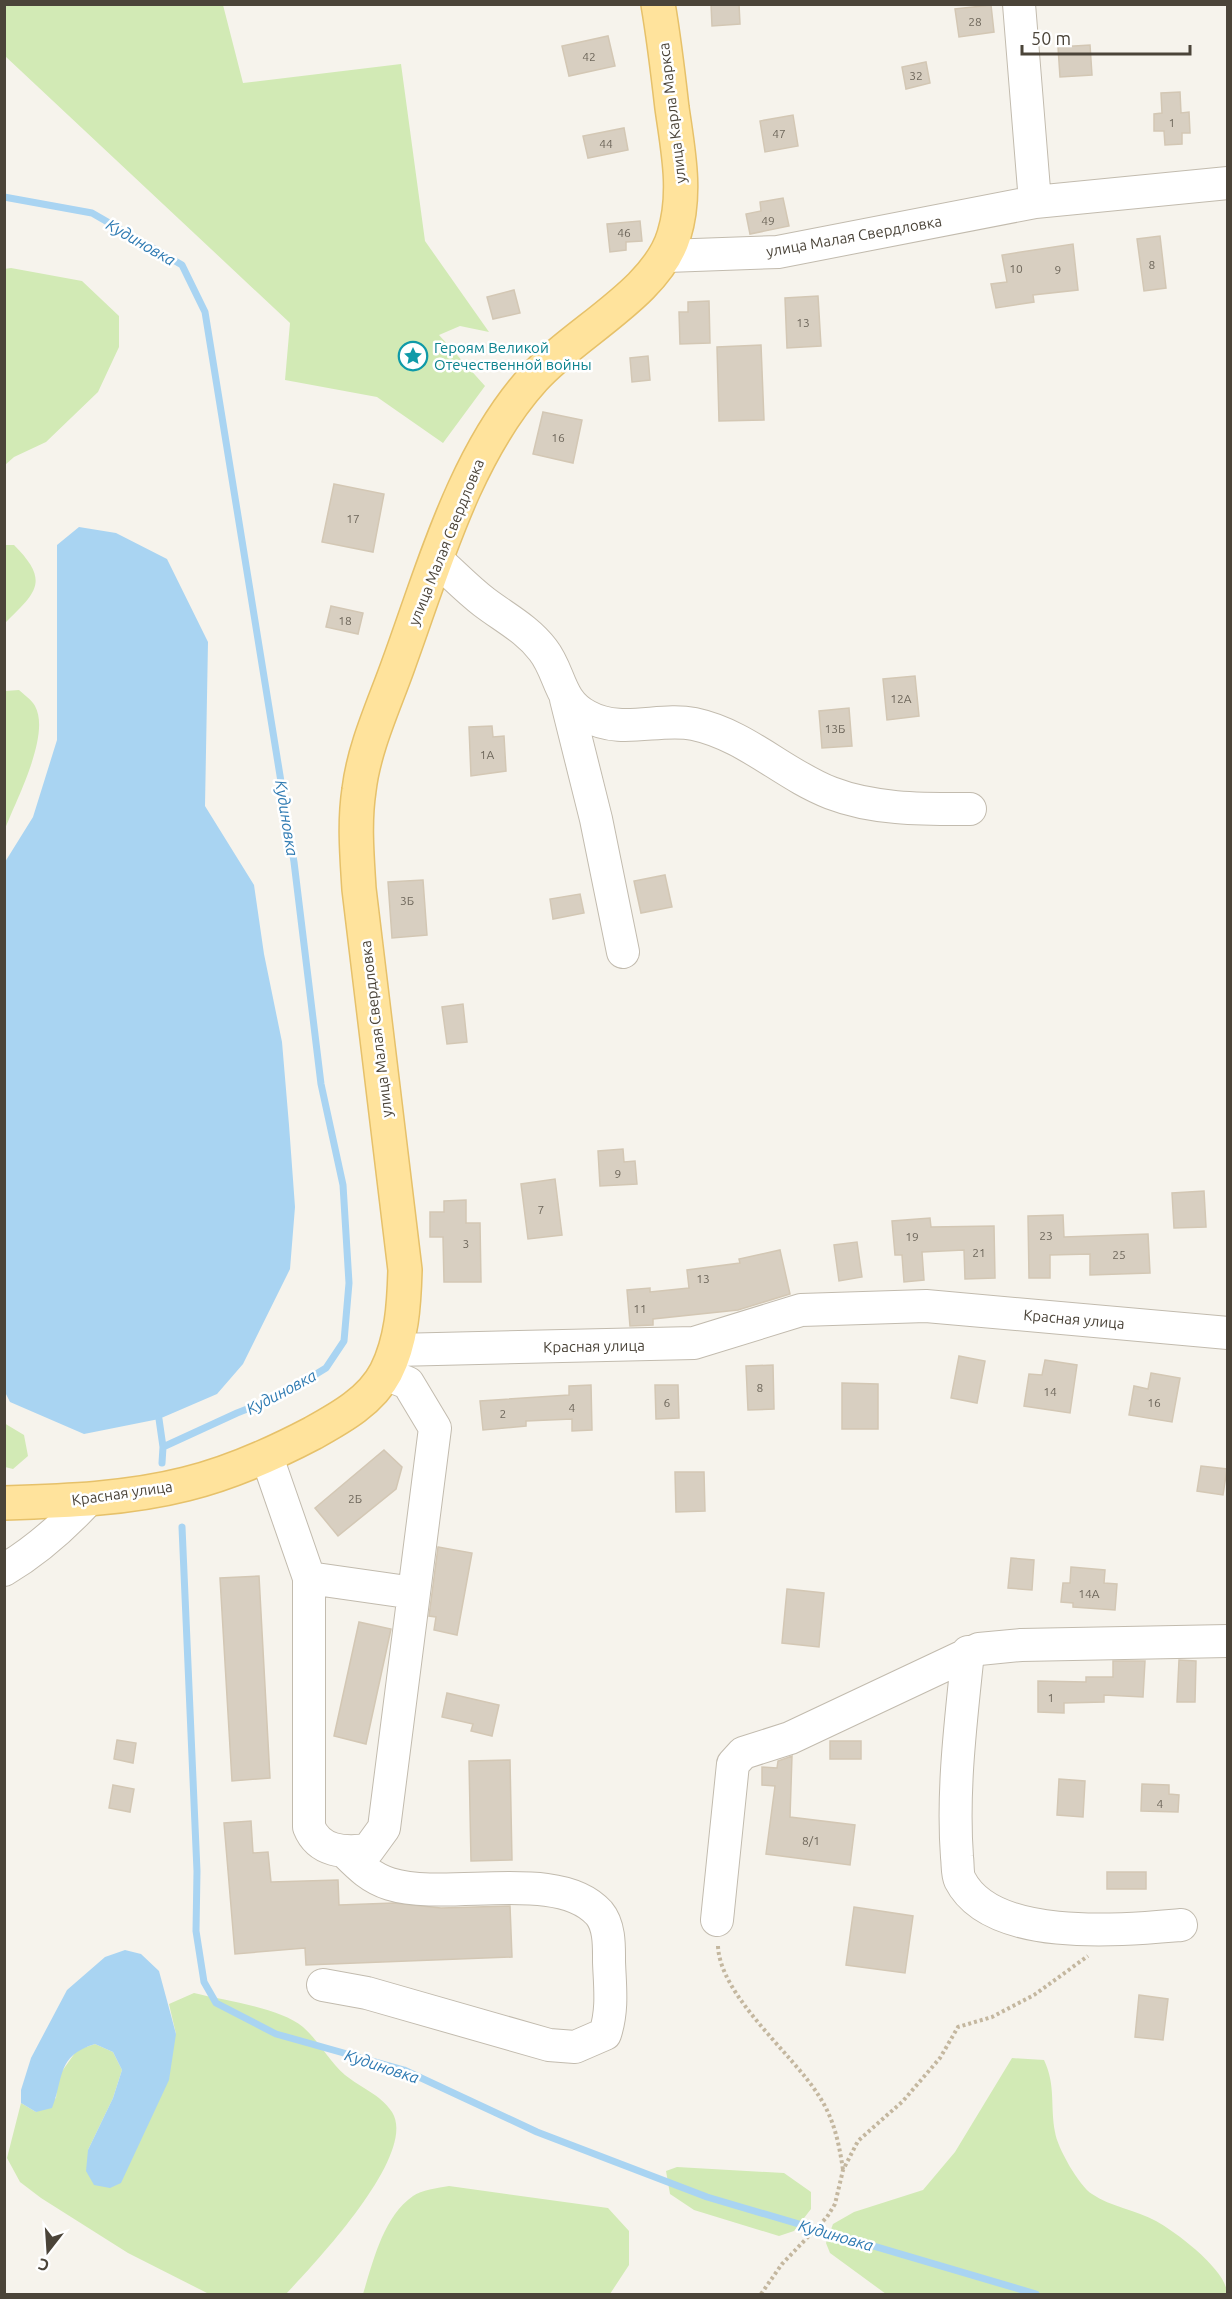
<svg xmlns="http://www.w3.org/2000/svg" width="1232" height="2299" font-family="Ubuntu,sans-serif">
	<style>
		.green { fill: #d2eab5 }
		.water { fill: #a9d4f2 }
		.lines { fill: none; stroke-linecap: round; stroke-linejoin: round }
		.stream { stroke: #a9d4f2; stroke-width: 7 }
		.building { fill: #d8cfc1; stroke: #d3c7b4; stroke-width: 1.5 }
		.minor-casing { stroke: #c2bbae; stroke-width: 34 }
		.major-casing { stroke: #e6c16a; stroke-width: 36 }
		.path { stroke: #c4b79f; stroke-width: 4; stroke-dasharray: 3 3; stroke-linecap: butt }
		.minor { stroke: #fff; stroke-width: 32 }
		.major { stroke: #ffe39c; stroke-width: 33 }
		.labels { text-anchor: middle; dominant-baseline: central; stroke-width: 5; stroke-linejoin: round; paint-order: stroke }
		.number-label { font-size: 12px; fill: #6e675b }
		.street-label { font-size: 15px; fill: #4b4439; stroke: #fff }
		.culture-label { font-size: 15px; fill: #0d838f; stroke: #fff; text-anchor: start }
		.water-label { font-size: 16px; font-style: italic; fill: #2e7ab2; stroke: #fff }
	</style>
	<rect width="100%" height="100%" fill="#f6f3ec"/>
	<!-- green -->
	<path class="green" d="M 4,5 L 223,5 L 243,83 L 401,64 L 425,241 L 489,332 L 460,326 L 439,335 L 485,386 L 443,443 L 377,397 L 285,380 L 290,323 L 5,56 Z
		M 11,268 L 82,281 L 119,316 L 119,347 L 98,392 L 46,442 L 14,457 L 5,465 L 4,269 Z
		M 5,545 L 14,545 C 50,581 37,592 5,623 Z
		M 19,690 C 23,694 32,700 35,706 C 51,735 16,800 5,829 L 5,691 Z
		M 4,1423 L 24,1435 L 28,1456 L 13,1469 L 5,1467 Z
		M 194,1993 C 225,2001 279,2007 303,2027 C 319,2041 329,2061 345,2075 C 361,2088 380,2094 392,2112 C 419,2154 313,2265 286,2294 L 207,2293 L 128,2253 L 41,2198 L 20,2182 L 7,2158 L 21,2103 L 36,2112 L 56,2098 L 58,2077 L 77,2050 L 95,2044 L 113,2052 L 122,2070 L 113,2098 L 88,2150 L 176,2034 L 169,2004 Z
		M 1012,2058 L 1044,2060 C 1056,2085 1050,2106 1055,2132 C 1057,2147 1079,2186 1092,2194 C 1111,2207 1136,2210 1156,2221 C 1176,2232 1228,2271 1227,2294 L 886,2294 L 830,2253 L 826,2243 L 833,2224 L 854,2212 L 923,2190 L 955,2152 Z
		M 677,2167 L 784,2173 L 811,2192 L 811,2209 L 794,2231 L 779,2236 L 694,2210 L 670,2194 L 666,2171 Z
		M 449,2186 L 608,2208 L 629,2231 L 629,2265 L 610,2294 L 363,2294 C 373,2262 383,2217 413,2196 C 421,2190 438,2188 449,2186 Z"/>
	<!-- water -->
	<path class="water" d="M 79,527 L 116,533 L 167,559 L 208,642 L 205,806 L 254,885 L 264,954 L 282,1042 L 289,1125 L 295,1207 L 290,1269 L 243,1364 L 217,1394 L 159,1419 L 84,1434 L 10,1402 L 4,1390 L 5,862 L 33,817 L 57,740 L 57,545 Z
		M 125,1950 L 141,1954 L 159,1971 L 176,2034 L 169,2080 L 121,2183 L 110,2188 L 94,2185 L 86,2171 L 88,2150 L 113,2098 L 122,2070 L 113,2052 L 95,2044 C 56,2056 64,2078 52,2108 L 36,2112 L 21,2103 L 21,2090 L 31,2058 L 67,1990 L 105,1957 Z"/>
	<g class="lines">
		<!-- stream -->
		<path class="stream" d="M 4,197 L 92,213 L 182,265 L 205,312 L 294,862 L 321,1084 L 343,1185 L 349,1283 L 344,1341 L 326,1368 L 282,1395 L 237,1413 L 163,1447 L 162,1463
			M 159,1419 L 163,1447
			M 182,1527 L 197,1871 L 196,1931 L 204,1982 L 216,2003 L 276,2034 L 404,2070 L 537,2132 L 707,2197 L 1036,2294"/>
	</g>
	<!-- building -->
	<path class="building" d="M 711,4 L 739,4 L 740,24 L 712,26 Z
		M 991,5 L 994,32 L 959,37 L 955,9 Z
		M 608,36 L 615,66 L 569,76 L 562,46 Z
		M 1090,45 L 1092,75 L 1060,77 L 1058,47 Z
		M 926,62 L 930,83 L 906,89 L 902,67 Z
		M 1180,92 L 1181,113 L 1189,112 L 1190,133 L 1182,133 L 1182,144 L 1165,145 L 1164,131 L 1154,131 L 1154,114 L 1162,113 L 1161,93 Z
		M 793,115 L 798,146 L 765,152 L 760,121 Z
		M 624,128 L 628,150 L 588,158 L 583,136 Z
		M 783,198 L 789,226 L 750,234 L 746,214 L 761,211 L 760,202 Z
		M 640,221 L 642,241 L 626,242 L 626,250 L 610,252 L 607,224 Z
		M 1160,236 L 1166,288 L 1144,291 L 1137,239 Z
		M 1073,244 L 1078,290 L 1033,295 L 1034,302 L 996,308 L 991,284 L 1007,282 L 1002,255 Z
		M 514,290 L 520,313 L 493,319 L 487,297 Z
		M 818,296 L 821,346 L 787,348 L 785,298 Z
		M 709,301 L 710,343 L 680,344 L 679,312 L 688,312 L 688,302 Z
		M 761,345 L 764,420 L 719,421 L 717,347 Z
		M 648,356 L 650,380 L 632,382 L 630,358 Z
		M 543,412 L 582,420 L 573,463 L 533,454 Z
		M 334,484 L 384,494 L 373,552 L 322,542 Z
		M 331,606 L 363,613 L 358,634 L 326,627 Z
		M 915,676 L 919,716 L 887,720 L 883,679 Z
		M 849,708 L 852,746 L 822,748 L 819,711 Z
		M 492,726 L 493,737 L 504,736 L 506,771 L 471,776 L 469,727 Z
		M 665,875 L 672,907 L 641,913 L 634,881 Z
		M 423,880 L 427,935 L 392,938 L 388,882 Z
		M 580,894 L 584,913 L 553,919 L 550,899 Z
		M 463,1004 L 467,1042 L 447,1044 L 442,1007 Z
		M 623,1149 L 624,1162 L 635,1161 L 637,1184 L 600,1186 L 598,1151 Z
		M 555,1179 L 562,1235 L 528,1239 L 521,1184 Z
		M 1204,1191 L 1206,1227 L 1174,1228 L 1172,1193 Z
		M 466,1200 L 466,1223 L 480,1223 L 481,1282 L 444,1282 L 443,1237 L 430,1237 L 430,1212 L 444,1212 L 444,1201 Z
		M 1063,1215 L 1064,1237 L 1148,1234 L 1150,1273 L 1090,1275 L 1090,1254 L 1050,1255 L 1050,1278 L 1029,1278 L 1028,1216 Z
		M 930,1218 L 931,1227 L 994,1226 L 995,1278 L 965,1279 L 964,1250 L 922,1252 L 924,1280 L 904,1282 L 902,1255 L 895,1255 L 892,1221 Z
		M 857,1242 L 862,1277 L 839,1281 L 834,1245 Z
		M 780,1250 L 790,1294 L 738,1310 L 653,1319 L 653,1325 L 630,1326 L 627,1290 L 650,1288 L 650,1292 L 689,1288 L 687,1270 L 740,1263 L 739,1259 Z
		M 959,1356 L 985,1361 L 977,1403 L 951,1398 Z
		M 1045,1360 L 1077,1365 L 1070,1413 L 1024,1406 L 1029,1374 L 1042,1375 Z
		M 773,1365 L 774,1409 L 748,1410 L 746,1366 Z
		M 1151,1373 L 1180,1378 L 1172,1422 L 1129,1415 L 1134,1386 L 1148,1389 Z
		M 842,1383 L 878,1384 L 878,1429 L 842,1429 Z
		M 591,1385 L 592,1430 L 572,1431 L 572,1419 L 526,1421 L 526,1426 L 483,1430 L 480,1401 L 569,1395 L 569,1386 Z
		M 655,1385 L 678,1385 L 679,1418 L 656,1419 Z
		M 384,1450 L 402,1467 L 396,1489 L 338,1536 L 315,1508 Z
		M 1201,1466 L 1227,1469 L 1223,1495 L 1197,1491 Z
		M 675,1472 L 704,1472 L 705,1511 L 676,1512 Z
		M 438,1547 L 472,1553 L 457,1635 L 434,1630 L 436,1617 L 429,1616 Z
		M 1011,1558 L 1034,1560 L 1032,1590 L 1008,1588 Z
		M 1071,1567 L 1105,1570 L 1104,1583 L 1117,1584 L 1115,1610 L 1073,1607 L 1073,1603 L 1061,1602 L 1063,1583 L 1070,1583 Z
		M 259,1576 L 270,1778 L 232,1781 L 220,1578 Z
		M 787,1589 L 824,1593 L 819,1647 L 782,1643 Z
		M 359,1622 L 391,1629 L 366,1744 L 334,1736 Z
		M 1179,1660 L 1196,1661 L 1195,1702 L 1177,1702 Z
		M 1113,1661 L 1145,1661 L 1143,1697 L 1104,1695 L 1104,1702 L 1064,1703 L 1064,1713 L 1038,1712 L 1038,1681 L 1086,1682 L 1086,1677 L 1113,1677 Z
		M 447,1693 L 499,1705 L 492,1736 L 471,1731 L 473,1724 L 442,1717 Z
		M 117,1740 L 136,1743 L 133,1763 L 114,1759 Z
		M 830,1741 L 861,1741 L 861,1759 L 830,1759 Z
		M 792,1756 L 790,1817 L 855,1825 L 850,1865 L 766,1854 L 775,1786 L 762,1785 L 762,1767 L 777,1768 L 778,1761 Z
		M 510,1760 L 512,1860 L 471,1861 L 469,1761 Z
		M 1059,1779 L 1085,1781 L 1083,1817 L 1057,1815 Z
		M 1142,1784 L 1169,1785 L 1169,1794 L 1179,1795 L 1178,1812 L 1141,1811 Z
		M 113,1785 L 134,1789 L 130,1812 L 109,1808 Z
		M 251,1821 L 253,1853 L 268,1852 L 271,1882 L 338,1880 L 339,1905 L 394,1903 L 441,1908 L 510,1906 L 512,1957 L 306,1965 L 305,1948 L 235,1954 L 224,1823 Z
		M 1107,1872 L 1146,1872 L 1146,1889 L 1107,1889 Z
		M 854,1907 L 913,1916 L 905,1973 L 846,1965 Z
		M 1139,1995 L 1168,1999 L 1163,2040 L 1135,2037 Z"/>
	<g class="lines">
		<!-- minor casing -->
		<g class="minor-casing">
			<path id="minor" d="M 1019,4 L 1035,202
				M 667,256 L 778,252 L 1035,202 L 1228,183
				M 436,559 C 452,573 467,589 484,602 C 505,618 527,629 543,650 C 561,673 558,701 587,716 C 621,735 659,717 694,724 C 746,735 784,775 831,793 C 875,810 925,809 970,809
				M 566,699 L 596,819 L 623,952
				M 395,1350 L 694,1343 L 801,1310 L 926,1306 L 1228,1333
				M 267,1457 L 309,1578 L 309,1827 C 319,1852 344,1853 368,1850 L 384,1828 L 435,1428 L 408,1383 L 385,1374
				M 4,1570 C 36,1551 64,1526 89,1499
				M 309,1578 L 414,1593
				M 968,1652 C 961,1720 952,1790 957,1857 C 958,1864 957,1874 960,1880 C 992,1943 1123,1930 1181,1925
				M 717,1920 L 733,1764 L 743,1753 L 790,1738 L 979,1649 L 1021,1645 L 1228,1641
				M 323,1985 L 367,1993 L 549,2045 L 575,2047 L 605,2034 C 613,2010 610,1987 609,1962 C 609,1947 610,1926 599,1913 C 558,1867 448,1902 390,1884 C 371,1878 360,1867 346,1853"/>
		</g>
		<!-- major casing -->
		<g class="major-casing">
			<path id="major" d="M 4,1503 C 65,1501 127,1499 186,1484 C 231,1473 273,1454 313,1433 C 340,1418 371,1401 386,1372 C 402,1340 404,1305 405,1270 L 359,889 C 357,856 354,823 359,790 C 364,747 385,703 399,663 C 434,567 465,454 534,378 C 575,332 657,293 674,235 C 687,193 678,150 672,108 C 668,73 664,39 658,4"/>
		</g>
		<!-- path -->
		<path class="path" d="M 718,1946 C 720,1996 792,2053 819,2096 C 834,2119 839,2143 843,2170
			M 761,2294 L 782,2264 L 827,2217 L 835,2204 L 843,2170 L 858,2141 L 903,2101 L 940,2058 L 958,2027 L 992,2017 L 1034,1995 L 1088,1956"/>
		<!-- minor -->
		<use href="#minor" class="minor"/>
		<!-- major -->
		<use href="#major" class="major"/>
	</g>
	<!-- icons -->
	<defs>
		<g id="sight-ring" transform="scale(1.5)"><circle r="9.5" fill="#fff" stroke="#0f9aa8" stroke-width="1.5"/><path d="M0-6L1.8-2.2L6-1.7L2.9 1.2L3.7 5.4L0 3.3L-3.7 5.4L-2.9 1.2L-6-1.7L-1.8-2.2Z" fill="#0f9aa8"/></g>
	</defs>
	<g fill-rule="evenodd">
		<use href="#sight-ring" x="413" y="356"/>
	</g>
	<g class="labels">
		<!-- number labels -->
		<g class="number-label">
			<text x="975" y="21">28</text>
			<text x="589" y="56">42</text>
			<text x="916" y="75">32</text>
			<text x="1172" y="122">1</text>
			<text x="779" y="133">47</text>
			<text x="606" y="143">44</text>
			<text x="768" y="220">49</text>
			<text x="624" y="232">46</text>
			<text x="1152" y="264">8</text>
			<text x="1016" y="268">10</text>
			<text x="1058" y="269">9</text>
			<text x="803" y="322">13</text>
			<text x="558" y="437">16</text>
			<text x="353" y="518">17</text>
			<text x="345" y="620">18</text>
			<text x="901" y="698">12А</text>
			<text x="835" y="728">13Б</text>
			<text x="487" y="754">1А</text>
			<text x="407" y="900">3Б</text>
			<text x="618" y="1173">9</text>
			<text x="541" y="1209">7</text>
			<text x="1046" y="1235">23</text>
			<text x="912" y="1236">19</text>
			<text x="466" y="1243">3</text>
			<text x="979" y="1252">21</text>
			<text x="1119" y="1254">25</text>
			<text x="703" y="1278">13</text>
			<text x="640" y="1308">11</text>
			<text x="760" y="1387">8</text>
			<text x="1050" y="1391">14</text>
			<text x="667" y="1402">6</text>
			<text x="1154" y="1402">16</text>
			<text x="572" y="1407">4</text>
			<text x="503" y="1413">2</text>
			<text x="355" y="1498">2Б</text>
			<text x="1089" y="1593">14А</text>
			<text x="1051" y="1697">1</text>
			<text x="1160" y="1803">4</text>
			<text x="811" y="1840">8/1</text>
		</g>
		<!-- street labels -->
		<g class="street-label">
			<text transform="translate(672 113) rotate(-97)">улица Карла Маркса</text>
			<text transform="translate(854 236) rotate(-10)">улица Малая Свердловка</text>
			<text transform="translate(446 542) rotate(-68)">улица Малая Свердловка</text>
			<text transform="translate(376 1029) rotate(-97)">улица Малая Свердловка</text>
			<text transform="translate(1074 1319) rotate(5)">Красная улица</text>
			<text transform="translate(594 1346) rotate(-1)">Красная улица</text>
			<text transform="translate(122 1493) rotate(-8)">Красная улица</text>
		</g>
		<!-- culture labels -->
		<g class="culture-label">
			<text x="434" y="347">Героям Великой<tspan x="434" dy="17">Отечественной войны</tspan></text>
		</g>
		<!-- water labels -->
		<g class="water-label">
			<text transform="translate(141 242) rotate(30)">Кудиновка</text>
			<text transform="translate(287 818) rotate(81)">Кудиновка</text>
			<text transform="translate(281 1392) rotate(-28)">Кудиновка</text>
			<text transform="translate(382 2066) rotate(18)">Кудиновка</text>
			<text transform="translate(836 2235) rotate(16)">Кудиновка</text>
		</g>
	</g>
	<!-- border -->
	<rect width="1232" height="2299" fill="none" stroke="#4b4439" stroke-width="12"/>
	<!-- north arrow -->
	<g transform="translate(48 2251) rotate(197)" stroke="#ffffff" stroke-width="4.5" paint-order="stroke">
	<path d="M0-4.5L10 22L0 15L-10 22Z" fill="#4b4439"/>
	<text y="-9" font-size="16" font-weight="bold" text-anchor="middle" fill="#4b4439">С</text>
	</g>
	<!-- scale -->
	<path d="M1022 45v9h168v-9" fill="none" stroke="#4b4439" stroke-width="3"/>
	<text x="1031" y="45" font-size="18" fill="#4b4439" stroke="#ffffff" stroke-width="4.5" paint-order="stroke">50 m</text>
</svg>
